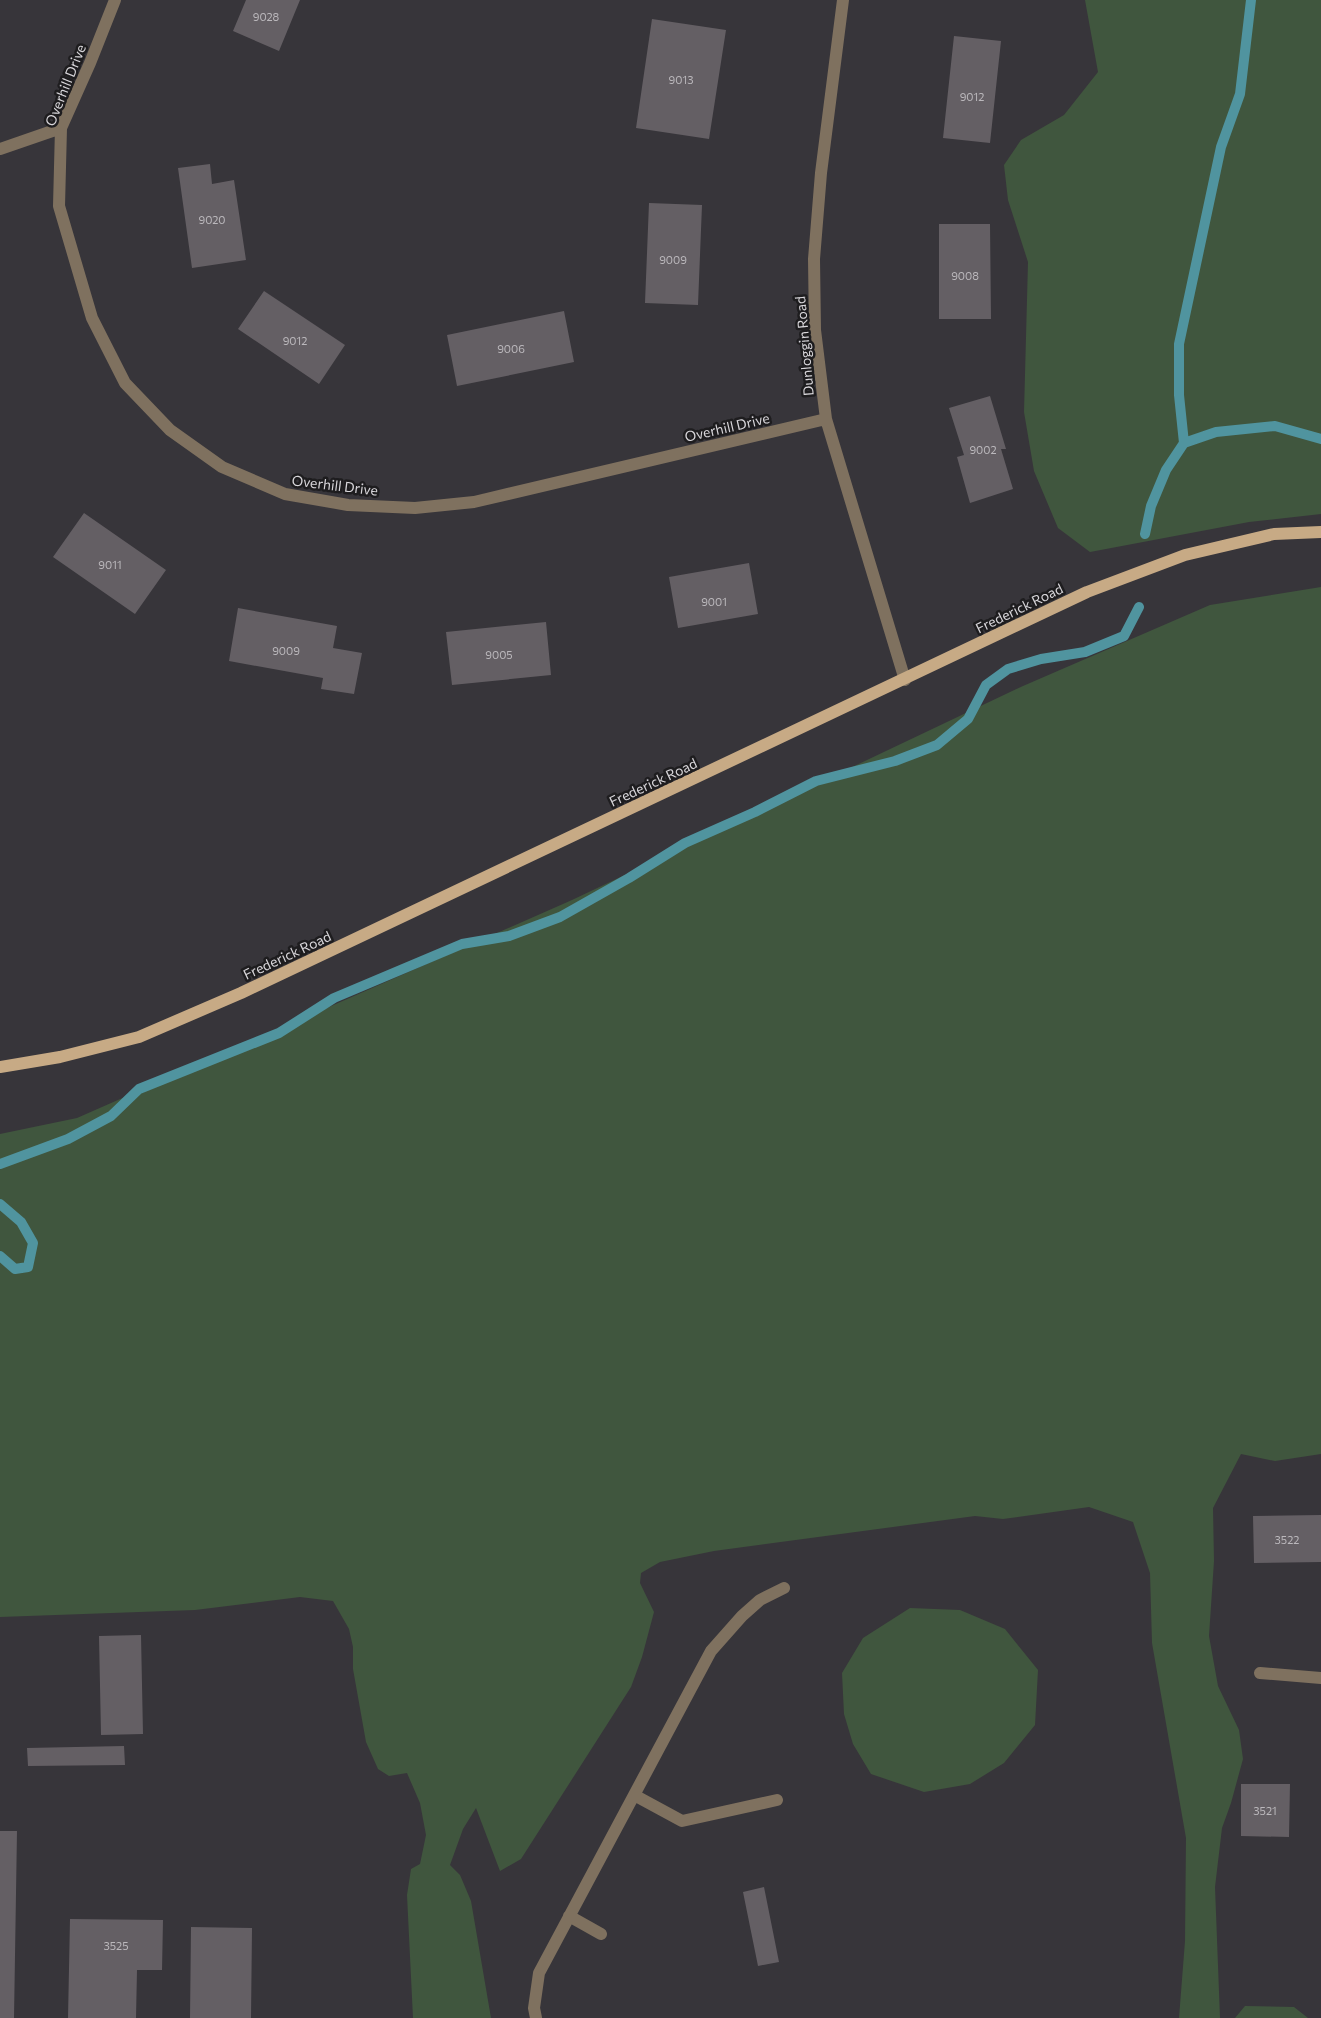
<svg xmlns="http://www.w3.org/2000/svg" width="1321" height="2018" font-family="Commissioner,sans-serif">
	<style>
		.green { fill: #40563e }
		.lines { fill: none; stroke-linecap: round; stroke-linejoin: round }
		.stream { stroke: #50949f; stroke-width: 10 }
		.building { fill: #645f64 }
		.minor { stroke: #7f715f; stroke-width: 12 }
		.major { stroke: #c7aa85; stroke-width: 12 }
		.labels { text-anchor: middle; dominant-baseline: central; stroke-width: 5; stroke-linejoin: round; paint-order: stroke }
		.number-label { font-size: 11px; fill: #bbb8bc }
		.street-label { font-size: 14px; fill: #d8d6da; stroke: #1e1d1f }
	</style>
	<rect width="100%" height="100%" fill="#37353a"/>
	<!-- green -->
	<path class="green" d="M 1085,0 L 1321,0 L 1321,514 L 1249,522 L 1090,552 L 1058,528 L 1034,471 L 1024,412 L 1028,262 L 1008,200 L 1004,165 L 1021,140 L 1064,115 L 1098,72 Z
		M 1321,587 L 1321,1454 L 1275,1461 L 1241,1454 L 1213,1508 L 1214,1561 L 1209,1636 L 1218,1686 L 1239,1730 L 1243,1759 L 1231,1803 L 1222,1828 L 1215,1887 L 1220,2018 L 1179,2018 L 1185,1941 L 1186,1838 L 1152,1643 L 1150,1573 L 1133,1522 L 1089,1507 L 1003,1519 L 975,1516 L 714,1551 L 660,1562 L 641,1573 L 640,1583 L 654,1612 L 642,1657 L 631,1687 L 521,1859 L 500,1871 L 476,1808 L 463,1829 L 450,1865 L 460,1875 L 471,1901 L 491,2018 L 413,2018 L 407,1895 L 411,1869 L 420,1864 L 426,1835 L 420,1803 L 407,1773 L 389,1776 L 378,1769 L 366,1742 L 353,1669 L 353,1647 L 349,1629 L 333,1601 L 300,1597 L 195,1610 L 0,1617 L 0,1134 L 77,1118 L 572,900 L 1023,686 L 1210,605 Z
		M 910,1608 L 960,1610 L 1005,1629 L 1038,1670 L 1035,1725 L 1004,1763 L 970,1784 L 924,1792 L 871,1774 L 853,1744 L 844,1714 L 842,1673 L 863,1638 Z
		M 1245,2006 L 1294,2007 L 1308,2018 L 1235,2018 Z"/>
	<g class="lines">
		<!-- stream -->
		<path class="stream" d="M 1184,443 L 1179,395 L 1179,344 L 1221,147 L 1240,94 L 1251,0
			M 1145,534 L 1151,506 L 1166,470 L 1184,443 L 1216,432 L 1275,426 L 1321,439
			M 0,1164 L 68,1139 L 111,1116 L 139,1089 L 279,1033 L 334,998 L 462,944 L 509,936 L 560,917 L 629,878 L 685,843 L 755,812 L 816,781 L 895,761 L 937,745 L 968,719 L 986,685 L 1008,669 L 1041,659 L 1085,652 L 1124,636 L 1139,607
			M 0,1204 L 21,1222 L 33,1243 L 28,1267 L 15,1269 L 0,1256"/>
	</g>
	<!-- building -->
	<path class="building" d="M 246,0 L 300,0 L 279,51 L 233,31 Z
		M 652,19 L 726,30 L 709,139 L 636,128 Z
		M 954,36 L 1001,41 L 990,143 L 943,138 Z
		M 210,164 L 212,184 L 234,180 L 246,260 L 192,268 L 178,168 Z
		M 649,203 L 702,205 L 698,305 L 645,303 Z
		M 939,224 L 990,224 L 991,319 L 939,319 Z
		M 264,291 L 345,345 L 319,384 L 238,329 Z
		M 564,311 L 574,362 L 457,386 L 447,335 Z
		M 990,396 L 1006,449 L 1001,449 L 1013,489 L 970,503 L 957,457 L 964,455 L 949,408 Z
		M 84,513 L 166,570 L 135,614 L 53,557 Z
		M 749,563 L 758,614 L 678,628 L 669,577 Z
		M 238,608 L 337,626 L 333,648 L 362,653 L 354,694 L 321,689 L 323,678 L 229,661 Z
		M 546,622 L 551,675 L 452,685 L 446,632 Z
		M 1321,1515 L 1321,1562 L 1254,1563 L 1253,1516 Z
		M 141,1635 L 143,1734 L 101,1735 L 99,1636 Z
		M 124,1746 L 125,1765 L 28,1766 L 27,1748 Z
		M 1241,1784 L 1290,1784 L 1289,1837 L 1241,1836 Z
		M 0,1831 L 17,1831 L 14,2018 L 0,2018 Z
		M 764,1887 L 779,1962 L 758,1966 L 743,1892 Z
		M 70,1919 L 163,1920 L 162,1970 L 137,1970 L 136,2018 L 68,2018 Z
		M 191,1927 L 252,1928 L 251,2018 L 190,2018 Z"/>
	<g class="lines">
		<!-- minor -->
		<path class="minor" d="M 115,0 L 90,63 L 61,128 L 59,206 L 92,318 L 125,383 L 170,430 L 222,467 L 285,494 L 348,505 L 415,508 L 474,502 L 826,419
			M 843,0 L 821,173 L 814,259 L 815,330 L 826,419 L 905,680
			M 0,149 L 61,128
			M 1260,1673 L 1321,1678
			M 634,1795 L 682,1821 L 777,1800
			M 569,1916 L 601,1934
			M 536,2018 L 534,2008 L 539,1973 L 711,1651 L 742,1616 L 760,1600 L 784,1588"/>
		<!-- major -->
		<path class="major" d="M 0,1067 L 60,1057 L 139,1037 L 241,993 L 1087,592 L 1185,555 L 1274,534 L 1321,532"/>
	</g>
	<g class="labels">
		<!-- number labels -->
		<g class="number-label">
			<text x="266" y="16">9028</text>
			<text x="681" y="79">9013</text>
			<text x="972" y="96">9012</text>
			<text x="212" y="219">9020</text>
			<text x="673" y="259">9009</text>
			<text x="965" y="275">9008</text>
			<text x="295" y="340">9012</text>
			<text x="511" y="348">9006</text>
			<text x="983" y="449">9002</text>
			<text x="110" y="564">9011</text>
			<text x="714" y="601">9001</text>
			<text x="286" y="650">9009</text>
			<text x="499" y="654">9005</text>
			<text x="1287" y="1539">3522</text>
			<text x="1265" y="1810">3521</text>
			<text x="116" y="1945">3525</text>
		</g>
		<!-- street labels -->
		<g class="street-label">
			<text transform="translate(65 85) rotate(-68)">Overhill Drive</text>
			<text transform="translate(804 346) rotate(-95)">Dunloggin Road</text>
			<text transform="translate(727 427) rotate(-13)">Overhill Drive</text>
			<text transform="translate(335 485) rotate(7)">Overhill Drive</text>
			<text transform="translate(1019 608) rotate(-26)">Frederick Road</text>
			<text transform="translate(653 782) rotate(-25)">Frederick Road</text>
			<text transform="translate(287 955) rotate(-25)">Frederick Road</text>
		</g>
	</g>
</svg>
